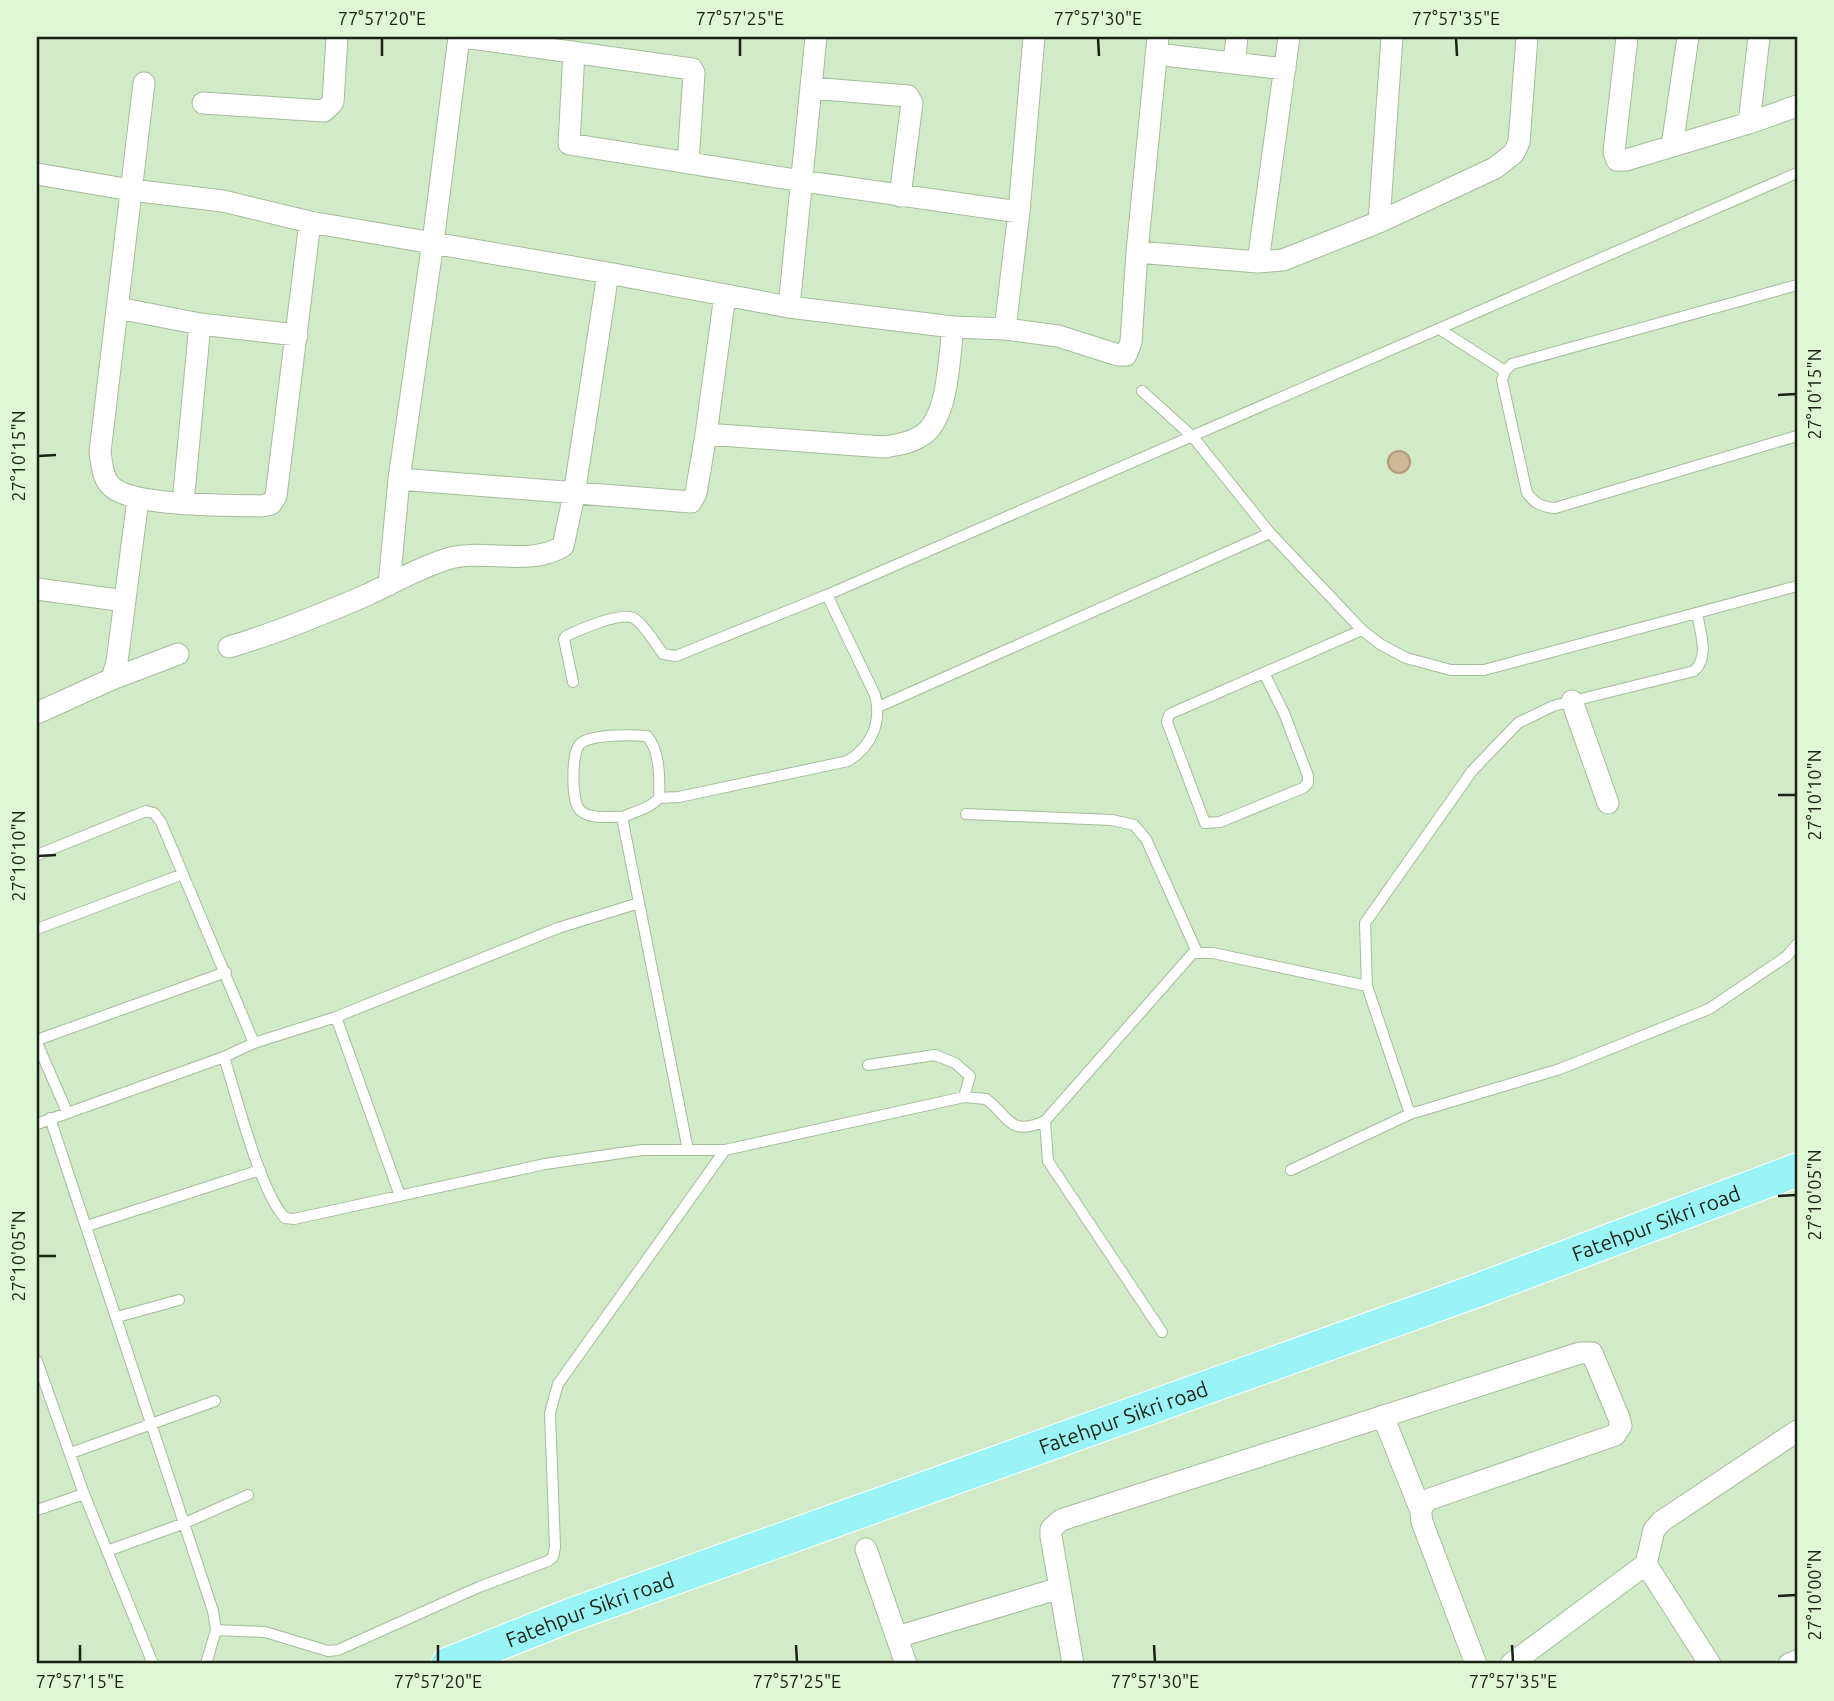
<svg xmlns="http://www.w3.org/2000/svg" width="1834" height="1701" font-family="Ubuntu,sans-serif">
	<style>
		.building { fill: #cfb896; stroke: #b29b7a; stroke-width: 2 }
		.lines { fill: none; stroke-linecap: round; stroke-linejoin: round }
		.service-casing { stroke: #a5bc9b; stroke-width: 12 }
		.minor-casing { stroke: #a5bc9b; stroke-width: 23 }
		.primary-casing { stroke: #fff; stroke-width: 35 }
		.service { stroke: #fff; stroke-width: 10 }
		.minor { stroke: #fff; stroke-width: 21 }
		.primary { stroke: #9af4f5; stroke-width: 33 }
		.ticks { fill: none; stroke: #192215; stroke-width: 2.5 }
		.labels { text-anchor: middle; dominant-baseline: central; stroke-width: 5; stroke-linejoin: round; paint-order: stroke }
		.street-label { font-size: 21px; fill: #192215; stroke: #def7d4 }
		.neatline { fill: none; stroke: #192215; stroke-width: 2.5 }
		.ticks-label { font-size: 18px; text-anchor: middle; fill: #192215 }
	</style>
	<rect width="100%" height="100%" fill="#d1eac7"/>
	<!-- building -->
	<path class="building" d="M1388 462a11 11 0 1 1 22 0a11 11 0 1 1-22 0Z"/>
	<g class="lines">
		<!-- service casing -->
		<g class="service-casing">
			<path id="service" d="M 1797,285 L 1512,364 L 1505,371 L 1502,380 L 1527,493 C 1535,504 1542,507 1555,508 L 1797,436
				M 1441,330 L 1505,371
				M 1142,391 L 1193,437 L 1270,533 L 1362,630 L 1380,644 L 1406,658 L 1451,670 L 1484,670 L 1797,586
				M 827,595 L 1797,173
				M 1264,673 L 1284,713 L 1308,776 L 1308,783 L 1303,788 L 1220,822 L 1205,823 L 1167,722 L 1169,715 L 1172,713 L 1362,630
				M 573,682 L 564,639 L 566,636 C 579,630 623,610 635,619 C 646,627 655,643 663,654 L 676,656 L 827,595 L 875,695 C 882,722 872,746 848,761 L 679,797 L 659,798 C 650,808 635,812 622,817
				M 878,707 L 1270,533
				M 659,798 C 660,779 660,750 647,736 C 631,735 594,734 581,743 C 571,750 571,802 580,810 C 589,820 610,816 622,817 L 688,1150
				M 966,814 L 1112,820 L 1134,825 L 1146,839 L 1197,952
				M 37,855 L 146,811 L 154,813 L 161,822 L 254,1043
				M 37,929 L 183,874
				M 336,1017 L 400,1196
				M 37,1040 L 226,972
				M 37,1043 L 67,1112
				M 224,1057 C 237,1097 259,1190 285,1218 L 294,1219 L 545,1164 L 642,1150 L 725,1150 L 964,1097
				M 868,1065 L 935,1055 L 955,1063 L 970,1076 L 964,1097 L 986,1099 C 1010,1117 1009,1137 1045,1121 L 1193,953 L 1213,953 L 1367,986
				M 1410,1114 L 1560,1069 L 1709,1009 L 1787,956 L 1797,944
				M 50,1118 L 213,1611 L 216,1630 L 206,1664
				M 1045,1121 L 1048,1161 L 1162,1332
				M 37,1124 L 224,1057 L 254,1043 L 336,1017 L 558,928 L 639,903
				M 1291,1170 L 1410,1114 L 1367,986 L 1365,923 L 1472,771 L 1518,723 L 1553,706 L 1694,671 C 1710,657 1700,632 1697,613
				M 87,1226 L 260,1170
				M 117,1317 L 179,1300
				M 37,1361 L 84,1494 L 153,1664
				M 71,1453 L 215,1401
				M 37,1510 L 84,1494
				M 107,1551 L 185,1523 L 248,1495
				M 216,1630 L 265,1632 L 328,1651 L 338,1650 L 479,1587 L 548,1561 L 553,1557 L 555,1547 L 550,1413 L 558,1384 L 725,1150"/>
		</g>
		<!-- minor casing -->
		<g class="minor-casing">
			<path id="minor" d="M 464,37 L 692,69 L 694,73 L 688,163
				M 1627,37 L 1614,152 L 1617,160 L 1626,160 L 1749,123 L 1797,106
				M 574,52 L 569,144 L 802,181 L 1019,212
				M 1156,54 L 1285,69
				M 1234,63 L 1237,37
				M 144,83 L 100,452 C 102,464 102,478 112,487 C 135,507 229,505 262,506 L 271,504 L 276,496 L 310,222
				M 811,88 L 908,96 L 912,103 L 900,196
				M 203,103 L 324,111 L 333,102 L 337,37
				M 1749,123 L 1759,37
				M 1672,146 L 1688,37
				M 37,174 L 131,190 L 223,201 L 310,222 L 608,273 L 789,307 L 953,327 L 1005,329 L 1058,336 L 1118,355 L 1126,355 L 1131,342 L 1137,252 L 1158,37
				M 1379,222 L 1392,37
				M 1137,252 L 1258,262 L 1283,260 L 1379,222 L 1495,168 L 1514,153 L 1519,142 L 1527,37
				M 1258,262 L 1289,37
				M 789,307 L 816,37
				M 118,308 L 200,324 L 297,335
				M 1005,329 L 1019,212 L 1034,37
				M 706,434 L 884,447 C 897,445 910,443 921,436 C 949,420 949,356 953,327
				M 399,479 L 691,502 L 696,493 L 706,434 L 725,295
				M 183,503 L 200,324
				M 389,585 L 399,479 L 433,242 L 459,37
				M 37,589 L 125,601
				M 229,647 C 277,633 323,614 369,594 C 394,582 421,567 447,559 C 482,548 531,567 563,546 L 574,495 L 608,273
				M 112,679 L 117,662 L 138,499
				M 1572,701 L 1608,803
				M 37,713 L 112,679 L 178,654
				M 1383,1416 L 1421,1511
				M 866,1549 L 906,1664
				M 897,1637 L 1060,1588
				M 1073,1664 L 1051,1536 L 1051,1529 L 1061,1520 L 1580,1353 L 1592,1353 L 1619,1418 L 1621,1426 L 1615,1435 L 1430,1499 C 1420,1506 1420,1511 1422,1522 L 1476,1664
				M 1511,1664 L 1646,1564
				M 1710,1664 L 1646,1564 L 1654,1530 L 1662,1521 L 1797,1431
				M 1789,1664 L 1797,1661"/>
		</g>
		<!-- primary casing -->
		<g class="primary-casing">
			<g id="primary">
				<path id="s1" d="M 448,1664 L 571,1615 L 1473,1292 L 1797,1170"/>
			</g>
		</g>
		<!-- service -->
		<use href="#service" class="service"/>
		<!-- minor -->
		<use href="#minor" class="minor"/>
		<!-- primary -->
		<use href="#primary" class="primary"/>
	</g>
	<!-- ticks -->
	<path class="ticks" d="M 382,38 L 382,56M 740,38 L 740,56M 1098,38 L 1099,56M 1456,38 L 1457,56M 1778,395 L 1796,394M 38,456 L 56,455M 1778,795 L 1796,795M 38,856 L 56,855M 1778,1196 L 1796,1195M 38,1256 L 56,1256M 1778,1596 L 1796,1595M 80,1645 L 80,1662M 438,1645 L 438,1662M 796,1645 L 797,1662M 1154,1645 L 1155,1662M 1512,1645 L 1513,1662"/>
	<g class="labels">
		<!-- street labels -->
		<g class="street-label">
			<text stroke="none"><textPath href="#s1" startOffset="1286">Fatehpur Sikri road</textPath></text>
			<text stroke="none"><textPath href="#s1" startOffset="719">Fatehpur Sikri road</textPath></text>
			<text stroke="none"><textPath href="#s1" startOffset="152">Fatehpur Sikri road</textPath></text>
		</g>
	</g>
	<!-- border -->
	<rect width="1834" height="1701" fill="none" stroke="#def7d4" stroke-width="77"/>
	<rect x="38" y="38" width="1758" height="1624" class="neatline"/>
	<g class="ticks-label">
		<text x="382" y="25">77°57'20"E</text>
		<text x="740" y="25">77°57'25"E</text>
		<text x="1098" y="25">77°57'30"E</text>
		<text x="1456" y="25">77°57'35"E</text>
		<text transform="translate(1815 394) rotate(-90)" y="6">27°10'15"N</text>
		<text transform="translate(19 456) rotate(-90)" y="6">27°10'15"N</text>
		<text transform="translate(1815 795) rotate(-90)" y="6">27°10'10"N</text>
		<text transform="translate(19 856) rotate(-90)" y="6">27°10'10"N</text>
		<text transform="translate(1815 1195) rotate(-90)" y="6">27°10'05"N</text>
		<text transform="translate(19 1256) rotate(-90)" y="6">27°10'05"N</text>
		<text transform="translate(1815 1595) rotate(-90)" y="6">27°10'00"N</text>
		<text x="80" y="1688">77°57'15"E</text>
		<text x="438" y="1688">77°57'20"E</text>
		<text x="797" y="1688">77°57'25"E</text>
		<text x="1155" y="1688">77°57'30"E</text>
		<text x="1513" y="1688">77°57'35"E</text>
	</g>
</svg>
